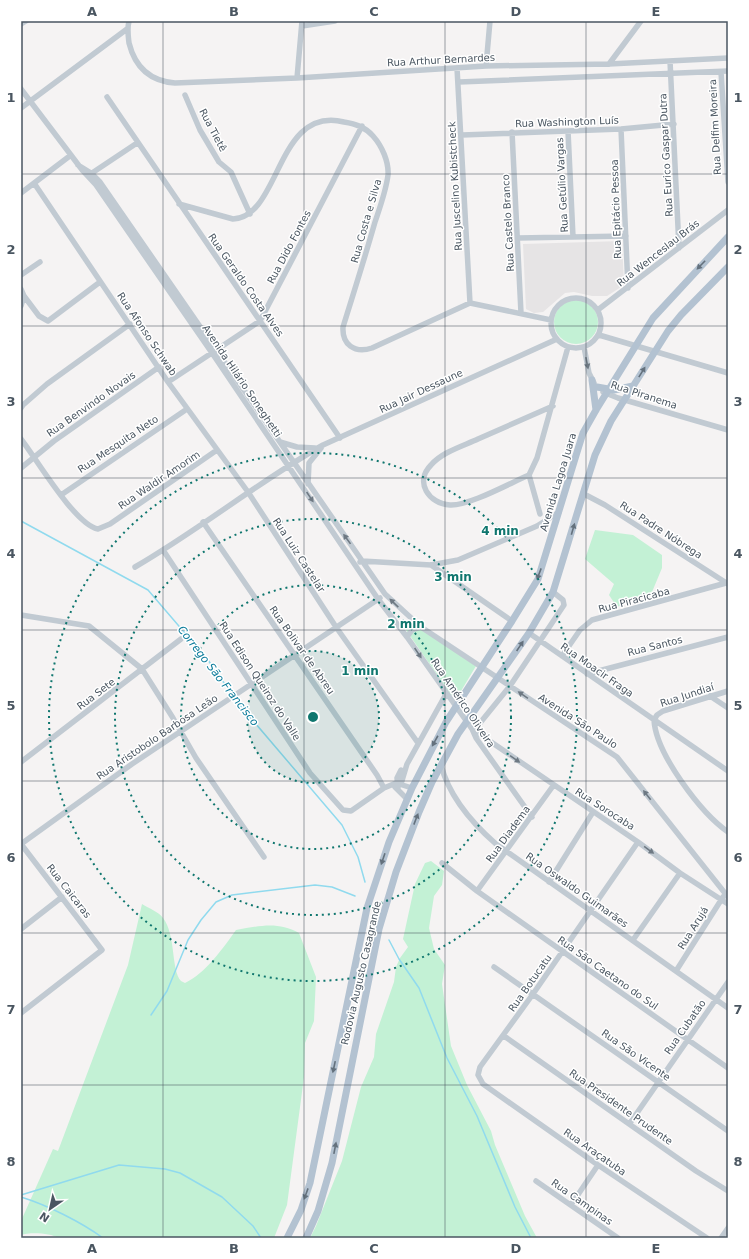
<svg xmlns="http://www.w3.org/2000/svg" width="749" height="1259" font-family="'DejaVu Sans',sans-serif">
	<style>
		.education { fill: #e6e4e5 }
		.green { fill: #c3f1d5 }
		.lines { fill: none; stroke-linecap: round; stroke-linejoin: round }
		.stream { stroke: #90daee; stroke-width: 1.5 }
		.minor { stroke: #c1cad2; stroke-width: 5.5 }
		.major { stroke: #b3c2d1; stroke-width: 7 }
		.oneway { fill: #64717d }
		.oneway2 { fill: #6e7983 }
		.grid { fill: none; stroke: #4a5661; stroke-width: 1; stroke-opacity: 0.55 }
		.ring { fill: none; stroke: #0f766e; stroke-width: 2; stroke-dasharray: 2 4 }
		.labels { text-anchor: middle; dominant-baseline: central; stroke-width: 3; stroke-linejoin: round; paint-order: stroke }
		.street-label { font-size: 10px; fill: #4a5661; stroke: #fff }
		.water-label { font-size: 11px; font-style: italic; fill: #0c7c9b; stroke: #fff }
		.centre { fill: #0f766e; stroke: #fff; stroke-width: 2 }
		.ring-label { font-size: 12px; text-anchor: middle; font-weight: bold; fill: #0f766e; stroke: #fff; stroke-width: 3; stroke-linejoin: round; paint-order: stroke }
		.neatline { fill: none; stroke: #4a5661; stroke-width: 1.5 }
		.grid-label { font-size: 13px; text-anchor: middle; font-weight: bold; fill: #4a5661 }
	</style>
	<rect width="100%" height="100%" fill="#f5f3f3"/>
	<!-- education -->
	<path class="education" d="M 622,241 L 624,285 L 607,296 L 592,296 L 574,292 L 565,293 L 543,312 L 534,313 L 526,309 L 523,244 Z"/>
	<!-- green -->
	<path class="green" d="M554 322a22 22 0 1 1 44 0a22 22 0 1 1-44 0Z
		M 595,530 L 633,535 L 662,555 L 662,568 L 652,592 L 617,607 L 609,595 L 614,584 L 585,559 Z
		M 414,624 L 476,666 L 458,696 L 451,695 L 406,630 L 409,625 Z
		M 431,861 L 444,871 L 442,885 L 434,896 L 429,928 L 434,949 L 445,965 L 442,984 L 451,1046 L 467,1085 L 491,1131 L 495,1145 L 525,1216 L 537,1238 L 310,1238 L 316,1226 L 342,1161 L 361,1087 L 374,1057 L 376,1034 L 394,982 L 396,967 L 400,958 L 408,947 L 403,939 L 415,884 L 425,863 Z
		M 142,904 C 148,908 159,912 163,918 C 176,934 171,971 181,981 L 185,983 C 205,974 224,947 236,930 C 259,926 278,921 299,933 L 316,977 L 314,1021 L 305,1043 L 304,1077 L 287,1205 L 274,1238 L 58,1238 C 51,1233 30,1232 21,1235 L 21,1221 L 53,1149 L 58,1151 L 128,965 Z"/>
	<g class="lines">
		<!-- stream -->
		<path class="stream" d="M 21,521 L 148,590 L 208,660 L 238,703 L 342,825 L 358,857 L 365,882
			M 389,940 L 399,959 L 419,988 L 447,1058 L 477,1116 L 515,1207 L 531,1238
			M 151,1015 L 167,991 L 188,940 L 201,920 L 216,902 L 232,895 L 315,885 L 332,887 L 355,896
			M 21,1195 L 119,1165 L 165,1169 L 180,1173 L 222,1197 L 253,1226 L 261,1238
			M 21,1197 C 47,1205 81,1222 103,1238"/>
		<!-- minor -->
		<path class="minor" d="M 129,21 C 127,29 128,34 129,43 C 135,67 149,81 175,83 L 297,78 L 486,66 L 609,64 L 728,58
			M 21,24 L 26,21
			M 302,26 L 335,21
			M 670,61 L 679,248
			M 609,64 L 641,21
			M 486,66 L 490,21
			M 457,68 L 470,303
			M 721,72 L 728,182
			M 297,78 L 302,21
			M 459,82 L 728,71
			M 21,89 L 83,171 L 96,185 L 212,353 L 378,599 L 407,637 L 472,729 L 476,738 L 532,817
			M 185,95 L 200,130 L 219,162 L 231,172 L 250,214
			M 107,97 L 340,438
			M 21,108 L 127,29
			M 621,129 L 628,288
			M 568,131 L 573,237
			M 512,132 L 521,313
			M 462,135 L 621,129 L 674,124
			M 78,165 L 91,173 L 100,182 L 385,594 L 421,627 L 617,757 L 728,897
			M 89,175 L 137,143
			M 34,183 L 168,382 L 248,492 L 336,627 L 418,743
			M 21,193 L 71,155
			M 179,204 L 233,219 C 281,217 276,105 344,122 C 356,124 365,127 373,136 C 382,146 389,162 388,175 C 386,191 380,207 375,222 C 365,257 354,292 343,327 C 342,344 354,354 372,348 L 470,303 L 551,320
			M 518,238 L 626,236
			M 21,275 L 40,262
			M 21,289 L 24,296 L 21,306
			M 24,296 L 39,316 L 48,321 L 100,282
			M551 323a25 25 0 1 1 50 0a25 25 0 1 1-50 0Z
			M 599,309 L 728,210
			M 599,335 L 728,373
			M 584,347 L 589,373 L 594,383
			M 168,382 L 260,321 L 362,126
			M 603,392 L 618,398 L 728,430
			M 21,408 L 23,405 L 47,384 L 130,324
			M 21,439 C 36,458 75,525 98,529 L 110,524 L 217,450
			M 280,442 L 297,447 L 315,448
			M 21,468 L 54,441 L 159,367
			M 529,475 C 510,483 469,506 450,505 C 429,504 414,482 431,465 C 442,452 463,446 478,439 C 503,428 528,417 553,406
			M 308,484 L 309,463 L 321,448
			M 584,494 L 605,505 L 728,584
			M 61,495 L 187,409
			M 540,514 L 529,475 L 537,458 L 568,347
			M 203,522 L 377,775 L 384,788
			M 163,550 L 310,773 L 343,810 L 351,811 L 384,788 L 396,783 L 412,788
			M 360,562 L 362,561 L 431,565 L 458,560 L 537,526 L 559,512
			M 431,565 L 512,621
			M 135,567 C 199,530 258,482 323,445 L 557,339
			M 21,615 L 89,626 L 142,669 L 173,718 L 196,758 L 264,857
			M 529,633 L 728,771
			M 407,637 L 412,630 L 421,627
			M 562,656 L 580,630 L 592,620 L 726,583
			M 587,674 L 728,637
			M 710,696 L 728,708
			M 654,720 C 656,754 701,813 728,832
			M 654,720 L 657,715 L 663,711 L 728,691
			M 472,729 L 638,842 L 680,873 L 728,904
			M 472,729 L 480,723 L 510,686 L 564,605 L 563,600 L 553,592
			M 21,762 L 181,639
			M 441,765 C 449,796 472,823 496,844 L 728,1008
			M 401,784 L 407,764 L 446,694
			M 395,787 L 407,799
			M 398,788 L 397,778 L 401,770
			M 638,842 L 533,994 L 480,1067 L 478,1075 L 483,1084 L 598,1165 L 707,1238
			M 21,844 L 132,764 L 380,598
			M 21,844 L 102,950 L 21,1013
			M 442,863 L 477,891 L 728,1068
			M 549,882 L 593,812
			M 477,891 L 553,786
			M 21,929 L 62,897
			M 633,940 L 680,873
			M 494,967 L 728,1131
			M 676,971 L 723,897
			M 504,1036 L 696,1171 L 728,1191
			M 630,1123 L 728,982
			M 536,1181 L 618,1238
			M 571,1205 L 598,1165
			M 721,1238 L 728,1228"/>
		<!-- major -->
		<path class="major" d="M 592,380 L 596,410
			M 597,387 L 614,390 L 633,386
			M 287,1238 L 301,1210 L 310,1183 L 367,908 L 389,842 L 412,788 L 446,722 L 512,621 L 538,579 L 578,449 L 583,433 L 596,410 L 653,318 L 728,237
			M 306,1238 L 318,1211 L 332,1163 L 379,929 L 396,872 L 419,812 L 432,782 L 458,734 L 529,633 L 553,592 L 595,455 L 611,421 L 668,331 L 681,315 L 728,267"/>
	</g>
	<!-- one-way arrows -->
	<defs><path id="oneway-solid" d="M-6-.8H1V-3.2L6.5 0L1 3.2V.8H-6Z"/></defs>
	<g class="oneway">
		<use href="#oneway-solid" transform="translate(701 265) rotate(134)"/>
		<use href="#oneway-solid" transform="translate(642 372) rotate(-58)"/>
		<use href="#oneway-solid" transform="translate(573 529) rotate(-74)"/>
		<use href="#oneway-solid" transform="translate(539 574) rotate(111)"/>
		<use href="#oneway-solid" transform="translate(520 646) rotate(-56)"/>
		<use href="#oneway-solid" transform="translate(435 741) rotate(119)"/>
		<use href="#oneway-solid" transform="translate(416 819) rotate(-69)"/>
		<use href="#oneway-solid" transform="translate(383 859) rotate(109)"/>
		<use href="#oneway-solid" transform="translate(334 1067) rotate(102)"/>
		<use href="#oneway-solid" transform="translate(335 1148) rotate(-79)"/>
		<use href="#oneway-solid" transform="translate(306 1194) rotate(110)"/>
	</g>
	<g class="oneway2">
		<use href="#oneway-solid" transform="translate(587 363) rotate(79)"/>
		<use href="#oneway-solid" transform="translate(310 497) rotate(56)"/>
		<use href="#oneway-solid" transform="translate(347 539) rotate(-126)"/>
		<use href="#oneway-solid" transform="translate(394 603) rotate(-136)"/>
		<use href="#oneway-solid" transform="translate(418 653) rotate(56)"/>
		<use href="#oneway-solid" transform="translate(523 695) rotate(-146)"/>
		<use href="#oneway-solid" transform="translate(515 759) rotate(35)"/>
		<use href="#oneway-solid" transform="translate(647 795) rotate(-128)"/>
		<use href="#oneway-solid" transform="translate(649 850) rotate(36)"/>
	</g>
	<!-- grid -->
	<path class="grid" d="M 163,21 L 163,1238M 304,21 L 304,1238M 445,21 L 445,1238M 586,21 L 586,1238M 21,174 L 728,174M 21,326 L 728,326M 21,478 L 728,478M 21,630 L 728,630M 21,781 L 728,781M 21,933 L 728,933M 21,1085 L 728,1085"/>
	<!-- distance rings -->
	<circle cx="313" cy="717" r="66" fill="#0f766e" fill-opacity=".12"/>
	<g class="ring">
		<circle cx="313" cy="717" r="66"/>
		<circle cx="313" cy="717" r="132"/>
		<circle cx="313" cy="717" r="198"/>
		<circle cx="313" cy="717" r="264"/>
	</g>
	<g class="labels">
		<!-- street labels -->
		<g class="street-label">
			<text transform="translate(441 60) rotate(-3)">Rua Arthur Bernardes</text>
			<text transform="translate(567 122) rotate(-2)">Rua Washington Luís</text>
			<text transform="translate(715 127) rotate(-93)">Rua Delfim Moreira</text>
			<text transform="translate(213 130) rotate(62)">Rua Tietê</text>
			<text transform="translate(666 155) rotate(-93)">Rua Eurico Gaspar Dutra</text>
			<text transform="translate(562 185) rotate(-93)">Rua Getúlio Vargas</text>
			<text transform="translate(455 186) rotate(-93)">Rua Juscelino Kubistcheck</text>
			<text transform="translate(616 209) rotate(-92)">Rua Epitácio Pessoa</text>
			<text transform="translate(366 221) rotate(-74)">Rua Costa e Silva</text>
			<text transform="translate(508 223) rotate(-93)">Rua Castelo Branco</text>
			<text transform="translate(289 247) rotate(-62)">Rua Dido Fontes</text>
			<text transform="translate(658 253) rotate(-38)">Rua Wenceslau Brás</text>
			<text transform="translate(246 285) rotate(55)">Rua Geraldo Costa Alves</text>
			<text transform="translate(147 334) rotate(56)">Rua Afonso Schwab</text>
			<text transform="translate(242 381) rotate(56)">Avenida Hilário Soneghetti</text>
			<text transform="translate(421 391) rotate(-25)">Rua Jair Dessaune</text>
			<text transform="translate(644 395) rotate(18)">Rua Piranema</text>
			<text transform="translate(91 404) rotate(-35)">Rua Benvindo Novais</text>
			<text transform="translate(118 444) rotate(-34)">Rua Mesquita Neto</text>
			<text transform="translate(159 480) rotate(-34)">Rua Waldir Amorim</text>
			<text transform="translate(558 482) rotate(-73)">Avenida Lagoa Juara</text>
			<text transform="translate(661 530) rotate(33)">Rua Padre Nóbrega</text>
			<text transform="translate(299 555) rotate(57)">Rua Luiz Castelar</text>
			<text transform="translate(634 600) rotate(-15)">Rua Piracicaba</text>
			<text transform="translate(655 646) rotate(-14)">Rua Santos</text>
			<text transform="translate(302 650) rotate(55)">Rua Bolivar de Abreu</text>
			<text transform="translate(597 670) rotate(35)">Rua Moacir Fraga</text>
			<text transform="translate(260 681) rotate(57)">Rua Edison Queiroz do Valle</text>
			<text transform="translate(96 694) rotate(-37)">Rua Sete</text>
			<text transform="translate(687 695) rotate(-18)">Rua Jundiaí</text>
			<text transform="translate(463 703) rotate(56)">Rua Américo Oliveira</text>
			<text transform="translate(578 721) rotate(33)">Avenida São Paulo</text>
			<text transform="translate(157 737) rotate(-34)">Rua Aristobolo Barbosa Leão</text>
			<text transform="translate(605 809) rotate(33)">Rua Sorocaba</text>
			<text transform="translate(508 834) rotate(-54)">Rua Diadema</text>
			<text transform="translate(577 890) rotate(35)">Rua Oswaldo Guimarães</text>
			<text transform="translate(69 891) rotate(52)">Rua Caicaras</text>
			<text transform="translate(693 928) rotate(-58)">Rua Arujá</text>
			<text transform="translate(361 973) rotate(-77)">Rodovia Augusto Casagrande</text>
			<text transform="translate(608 973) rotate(35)">Rua São Caetano do Sul</text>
			<text transform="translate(530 983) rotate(-55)">Rua Botucatu</text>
			<text transform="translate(685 1027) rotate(-55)">Rua Cubatão</text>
			<text transform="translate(636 1055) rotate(35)">Rua São Vicente</text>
			<text transform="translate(621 1107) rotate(35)">Rua Presidente Prudente</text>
			<text transform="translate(595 1152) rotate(35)">Rua Araçatuba</text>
			<text transform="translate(582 1202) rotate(35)">Rua Campinas</text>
		</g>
		<!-- water labels -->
		<g class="water-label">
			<text transform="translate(218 676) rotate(52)">Corrego São Francisco</text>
		</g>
	</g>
	<circle cx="313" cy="717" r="6" class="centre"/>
	<g class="ring-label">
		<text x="500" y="535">4 min</text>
		<text x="453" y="581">3 min</text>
		<text x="406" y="628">2 min</text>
		<text x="360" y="675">1 min</text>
	</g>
	<!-- border -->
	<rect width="749" height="1259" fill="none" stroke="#ffffff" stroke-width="44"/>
	<!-- north arrow -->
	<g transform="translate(50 1209) rotate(214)" stroke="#ffffff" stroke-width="3" paint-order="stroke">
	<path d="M0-3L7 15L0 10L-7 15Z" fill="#4a5661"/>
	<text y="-6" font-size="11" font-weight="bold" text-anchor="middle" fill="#4a5661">N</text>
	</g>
	<rect x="22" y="22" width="705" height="1215" class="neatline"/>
	<g class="grid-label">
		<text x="92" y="16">A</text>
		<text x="234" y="16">B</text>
		<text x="374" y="16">C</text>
		<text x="516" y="16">D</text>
		<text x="656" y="16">E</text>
		<text x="11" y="102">1</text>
		<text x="738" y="102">1</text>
		<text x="11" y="254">2</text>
		<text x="738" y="254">2</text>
		<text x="11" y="406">3</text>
		<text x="738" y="406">3</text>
		<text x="11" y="558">4</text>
		<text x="738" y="558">4</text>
		<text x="11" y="710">5</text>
		<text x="738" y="710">5</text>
		<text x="11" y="862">6</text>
		<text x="738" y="862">6</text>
		<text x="11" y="1014">7</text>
		<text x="738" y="1014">7</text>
		<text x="11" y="1166">8</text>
		<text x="738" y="1166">8</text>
		<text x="92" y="1253">A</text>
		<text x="234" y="1253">B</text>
		<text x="374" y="1253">C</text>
		<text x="516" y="1253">D</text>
		<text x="656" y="1253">E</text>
	</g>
</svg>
